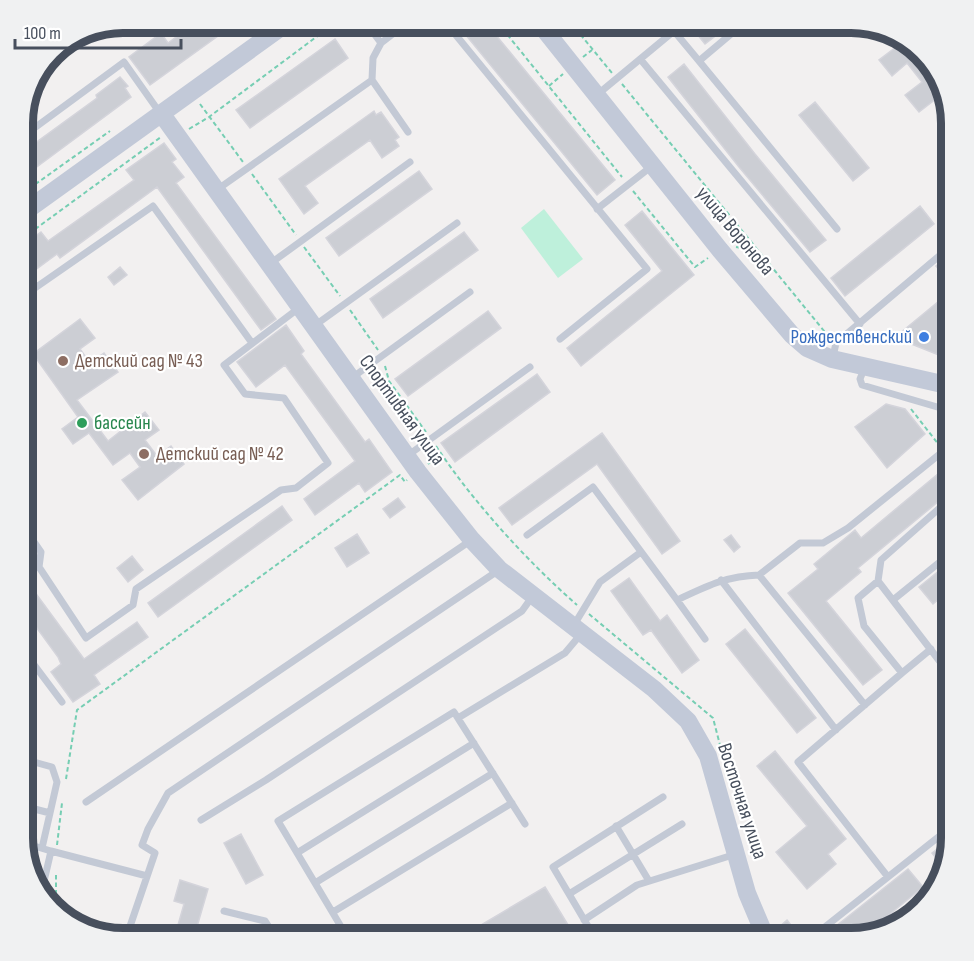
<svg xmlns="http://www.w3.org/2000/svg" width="974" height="961" font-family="'Sofia Sans Condensed',sans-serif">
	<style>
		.green { fill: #bef0db }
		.building { fill: #ccced4; stroke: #d4d4db; stroke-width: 1.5 }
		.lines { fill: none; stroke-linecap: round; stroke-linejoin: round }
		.path { stroke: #76ceb3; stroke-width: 2; stroke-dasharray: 4.5 3; stroke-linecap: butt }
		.lane { stroke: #c3c9d5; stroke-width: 7 }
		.secondary { stroke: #c2c9d8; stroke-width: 18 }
		.shop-dot { fill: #3f7fe0; stroke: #fff; stroke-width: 2 }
		.education-dot { fill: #8d6e63; stroke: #fff; stroke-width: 2 }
		.leisure-dot { fill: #2e9e5b; stroke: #fff; stroke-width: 2 }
		.labels { text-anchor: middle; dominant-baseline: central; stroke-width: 4.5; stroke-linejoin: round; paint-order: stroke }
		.street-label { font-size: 20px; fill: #474f5d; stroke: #fff }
		.shop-label { font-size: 20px; fill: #366cbe; stroke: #fff; text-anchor: end }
		.education-label { font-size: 20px; fill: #785e54; stroke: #fff; text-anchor: start }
		.leisure-label { font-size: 20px; fill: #27864d; stroke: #fff; text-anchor: start }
		.rim { fill: none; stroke: #474f5d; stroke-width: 8 }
	</style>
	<rect width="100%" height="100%" fill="#f2f0f0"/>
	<!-- green -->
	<path class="green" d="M 544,209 L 583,259 L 558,278 L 521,228 Z"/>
	<!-- building -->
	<path class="building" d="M 195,23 L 236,23 L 150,85 L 129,57 L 161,33 L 168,43 Z
		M 456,23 L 486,23 L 615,180 L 597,195 Z
		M 688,23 L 715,23 L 722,31 L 705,44 Z
		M 881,29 L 895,33 L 926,56 L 941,95 L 919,112 L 905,95 L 922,82 L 907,63 L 892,76 L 879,60 L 896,47 Z
		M 335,39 L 348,58 L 250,128 L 236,110 Z
		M 684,64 L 755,154 L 826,240 L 810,252 L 739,167 L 668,77 Z
		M 120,77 L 128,86 L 125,88 L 131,97 L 30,172 L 23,161 L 23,152 L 97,98 L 96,95 Z
		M 815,102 L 869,168 L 853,181 L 799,115 Z
		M 374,111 L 376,115 L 381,112 L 399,137 L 395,140 L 399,146 L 382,158 L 370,140 L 305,186 L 318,203 L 304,214 L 279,179 Z
		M 164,143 L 176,159 L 172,162 L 184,177 L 176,183 L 276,319 L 261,330 L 157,187 L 60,258 L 57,254 L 23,279 L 23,245 L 41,232 L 48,241 L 134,180 L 126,170 Z
		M 419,171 L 432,189 L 339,256 L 326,238 Z
		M 920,206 L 934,224 L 845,296 L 831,278 Z
		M 642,211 L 694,275 L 581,366 L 567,348 L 662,271 L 625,225 Z
		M 464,232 L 478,250 L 383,318 L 370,299 Z
		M 951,253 L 951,283 L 936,266 Z
		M 120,267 L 127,275 L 114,285 L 108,277 Z
		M 939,301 L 951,316 L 951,360 L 909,343 L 899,334 Z
		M 488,311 L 501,328 L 408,396 L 395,379 Z
		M 80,319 L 95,338 L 80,349 L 90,363 L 104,353 L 118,372 L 77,400 L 108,441 L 145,412 L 159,430 L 145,440 L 157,456 L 171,446 L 184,464 L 138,500 L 122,480 L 140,467 L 130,453 L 113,465 L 89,433 L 73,444 L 62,429 L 78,417 L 33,354 Z
		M 286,325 L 304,351 L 301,354 L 365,442 L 369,439 L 392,472 L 365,492 L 359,483 L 315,515 L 304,499 L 355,461 L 285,365 L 256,387 L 237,362 Z
		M 537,374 L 550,392 L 455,462 L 441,443 Z
		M 886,404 L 905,409 L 925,434 L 887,468 L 855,427 Z
		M 602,433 L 680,541 L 662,554 L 597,464 L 512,525 L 499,508 Z
		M 951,463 L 951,491 L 858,568 L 861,572 L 826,601 L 882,670 L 863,685 L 788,593 L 818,569 L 814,564 L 855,530 L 861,538 Z
		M 398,498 L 405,507 L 390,518 L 383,509 Z
		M 282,506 L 292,520 L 158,617 L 148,603 Z
		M 357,534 L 369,553 L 347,567 L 335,548 Z
		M 731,535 L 740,547 L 734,552 L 724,540 Z
		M 132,556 L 143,570 L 128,582 L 117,568 Z
		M 951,561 L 951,589 L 933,604 L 919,587 Z
		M 23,576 L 84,659 L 137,622 L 148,637 L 94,675 L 100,684 L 73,702 L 51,672 L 61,664 L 58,657 L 23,609 Z
		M 629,578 L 660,621 L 667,615 L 699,660 L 682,673 L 651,630 L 643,635 L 611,591 Z
		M 745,629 L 816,718 L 797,733 L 726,644 Z
		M 775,751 L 846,839 L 828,854 L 836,864 L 807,889 L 776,852 L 807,826 L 757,766 Z
		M 241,834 L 263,875 L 246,884 L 224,843 Z
		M 951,838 L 945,869 L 932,853 Z
		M 908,869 L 923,887 L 868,932 L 852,938 L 821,938 Z
		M 180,880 L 208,889 L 194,937 L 176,932 L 184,904 L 174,901 Z
		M 545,887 L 576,938 L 459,938 Z
		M 787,920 L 797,933 L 791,938 L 787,938 L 778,928 Z"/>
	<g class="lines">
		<!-- path -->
		<path class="path" d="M 498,23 L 622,177
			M 571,23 L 612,73
			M 583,57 L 592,50
			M 622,84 L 829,337
			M 549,86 L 563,74
			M 200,104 L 243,162
			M 189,129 L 209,117 L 335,23
			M 252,174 L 296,235
			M 633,191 L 695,267 L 708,258
			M 23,193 L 110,131
			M 23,238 L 161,137
			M 304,247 L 340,296
			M 736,247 L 757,250
			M 350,310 L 378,350
			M 385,366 L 389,381 L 426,432
			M 911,409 L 939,445
			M 436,446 C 473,502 527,561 577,605
			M 428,464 L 440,455
			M 589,614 L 713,718 L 720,745
			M 66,779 L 77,710 L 400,475 L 405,482 L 407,480
			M 57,845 L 62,803
			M 56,875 L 56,911
			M 901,920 L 930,896
			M 797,938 L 802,934 L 804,936"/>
		<!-- lane -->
		<path class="lane" d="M 256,23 L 266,37
			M 366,23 L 381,43 L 407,23
			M 446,23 L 647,269 L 560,339
			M 641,60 L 860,324
			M 699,61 L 837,229
			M 372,80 L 408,132
			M 598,94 L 674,31 L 699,61 L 731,34 L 738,23
			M 23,130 L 29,132 L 124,62 L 160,113
			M 218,189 L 372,80 L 373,58 L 381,43
			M 597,209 L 652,166
			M 271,263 L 410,162
			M 23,299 L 25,295 L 153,206 L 252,343
			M 314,326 L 457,223
			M 833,357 L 836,343 L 951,246
			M 864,369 L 860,379 L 862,385 L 951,411
			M 353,377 L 470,292
			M 407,456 L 530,367
			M 951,498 L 881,560 L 878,581 L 951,676
			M 23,526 L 41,552 L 39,567 L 86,638 L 133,605 L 136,589 L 281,490 L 296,488 L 328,463 L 284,398 L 245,394 L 224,365 L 299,308
			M 527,535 L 593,487 L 677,600 C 707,586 726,576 759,575 L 865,705
			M 759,575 L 800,543 L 823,543 L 848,528 L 951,445
			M 721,580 L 836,730
			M 878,581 L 858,598 L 864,626 L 902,673 L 798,762 L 888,877
			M 677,600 L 705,639
			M 893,600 L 951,553
			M 574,625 L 600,582 L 641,552
			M 23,650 L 62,702
			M 938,659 L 951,649
			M 902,673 L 931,649
			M 458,718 L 565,653 L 581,634
			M 23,759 L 52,767 L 57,782 L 50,813
			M 86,802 L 470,541
			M 23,806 L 50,813 L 42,848
			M 201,820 L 266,780 L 522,611 L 532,597
			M 616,826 L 649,881
			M 24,843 L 51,851 L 42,890
			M 51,851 L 147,876
			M 297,853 L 474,743
			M 315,883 L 493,773
			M 569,894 L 682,824
			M 224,911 L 265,921 L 276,938
			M 333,912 L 512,803
			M 584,920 L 637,885 L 736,854
			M 343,930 L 278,821 L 454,712 L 525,824
			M 126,938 L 155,853 L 142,845 L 148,829 L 168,793 L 499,570
			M 595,938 L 553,867 L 663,797
			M 811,938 L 951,827"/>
		<!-- secondary -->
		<path class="secondary" d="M 539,23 L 720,250 L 792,335 L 807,348 L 832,359 L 951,386
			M 161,113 L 418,472 L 472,540 L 499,569 L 654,689 L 688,721 L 708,756 L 747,893 L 766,938
			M 23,213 L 287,23"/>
	</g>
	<!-- markers -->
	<circle class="shop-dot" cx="924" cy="337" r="6"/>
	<g class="education-dot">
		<circle cx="63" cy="361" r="6"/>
		<circle cx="144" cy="454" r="6"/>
	</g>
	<circle class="leisure-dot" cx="82" cy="423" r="6"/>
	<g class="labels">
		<!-- street labels -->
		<g class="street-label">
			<text transform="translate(735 231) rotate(50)">улица Воронова</text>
			<text transform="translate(402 410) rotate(54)">Спортивная улица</text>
			<text transform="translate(742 801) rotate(72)">Восточная улица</text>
		</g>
		<!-- shop labels -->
		<g class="shop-label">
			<text x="912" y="337">Рождественский</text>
		</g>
		<!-- education labels -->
		<g class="education-label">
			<text x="75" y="361">Детский сад № 43</text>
			<text x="156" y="454">Детский сад № 42</text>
		</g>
		<!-- leisure labels -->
		<g class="leisure-label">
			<text x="94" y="423">бассейн</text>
		</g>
	</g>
	<!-- crop -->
	<path d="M0 0H974V961H0ZM123 33H851A90 90 0 0 1 941 123V838A90 90 0 0 1 851 928H123A90 90 0 0 1 33 838V123A90 90 0 0 1 123 33Z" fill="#f0f1f2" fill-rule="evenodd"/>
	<path class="rim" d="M123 33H851A90 90 0 0 1 941 123V838A90 90 0 0 1 851 928H123A90 90 0 0 1 33 838V123A90 90 0 0 1 123 33Z"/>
	<!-- scale -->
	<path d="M15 39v9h166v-9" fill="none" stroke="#474f5d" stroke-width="3"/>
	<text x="24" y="39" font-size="18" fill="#474f5d" stroke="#ffffff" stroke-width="4.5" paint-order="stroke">100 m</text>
</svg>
